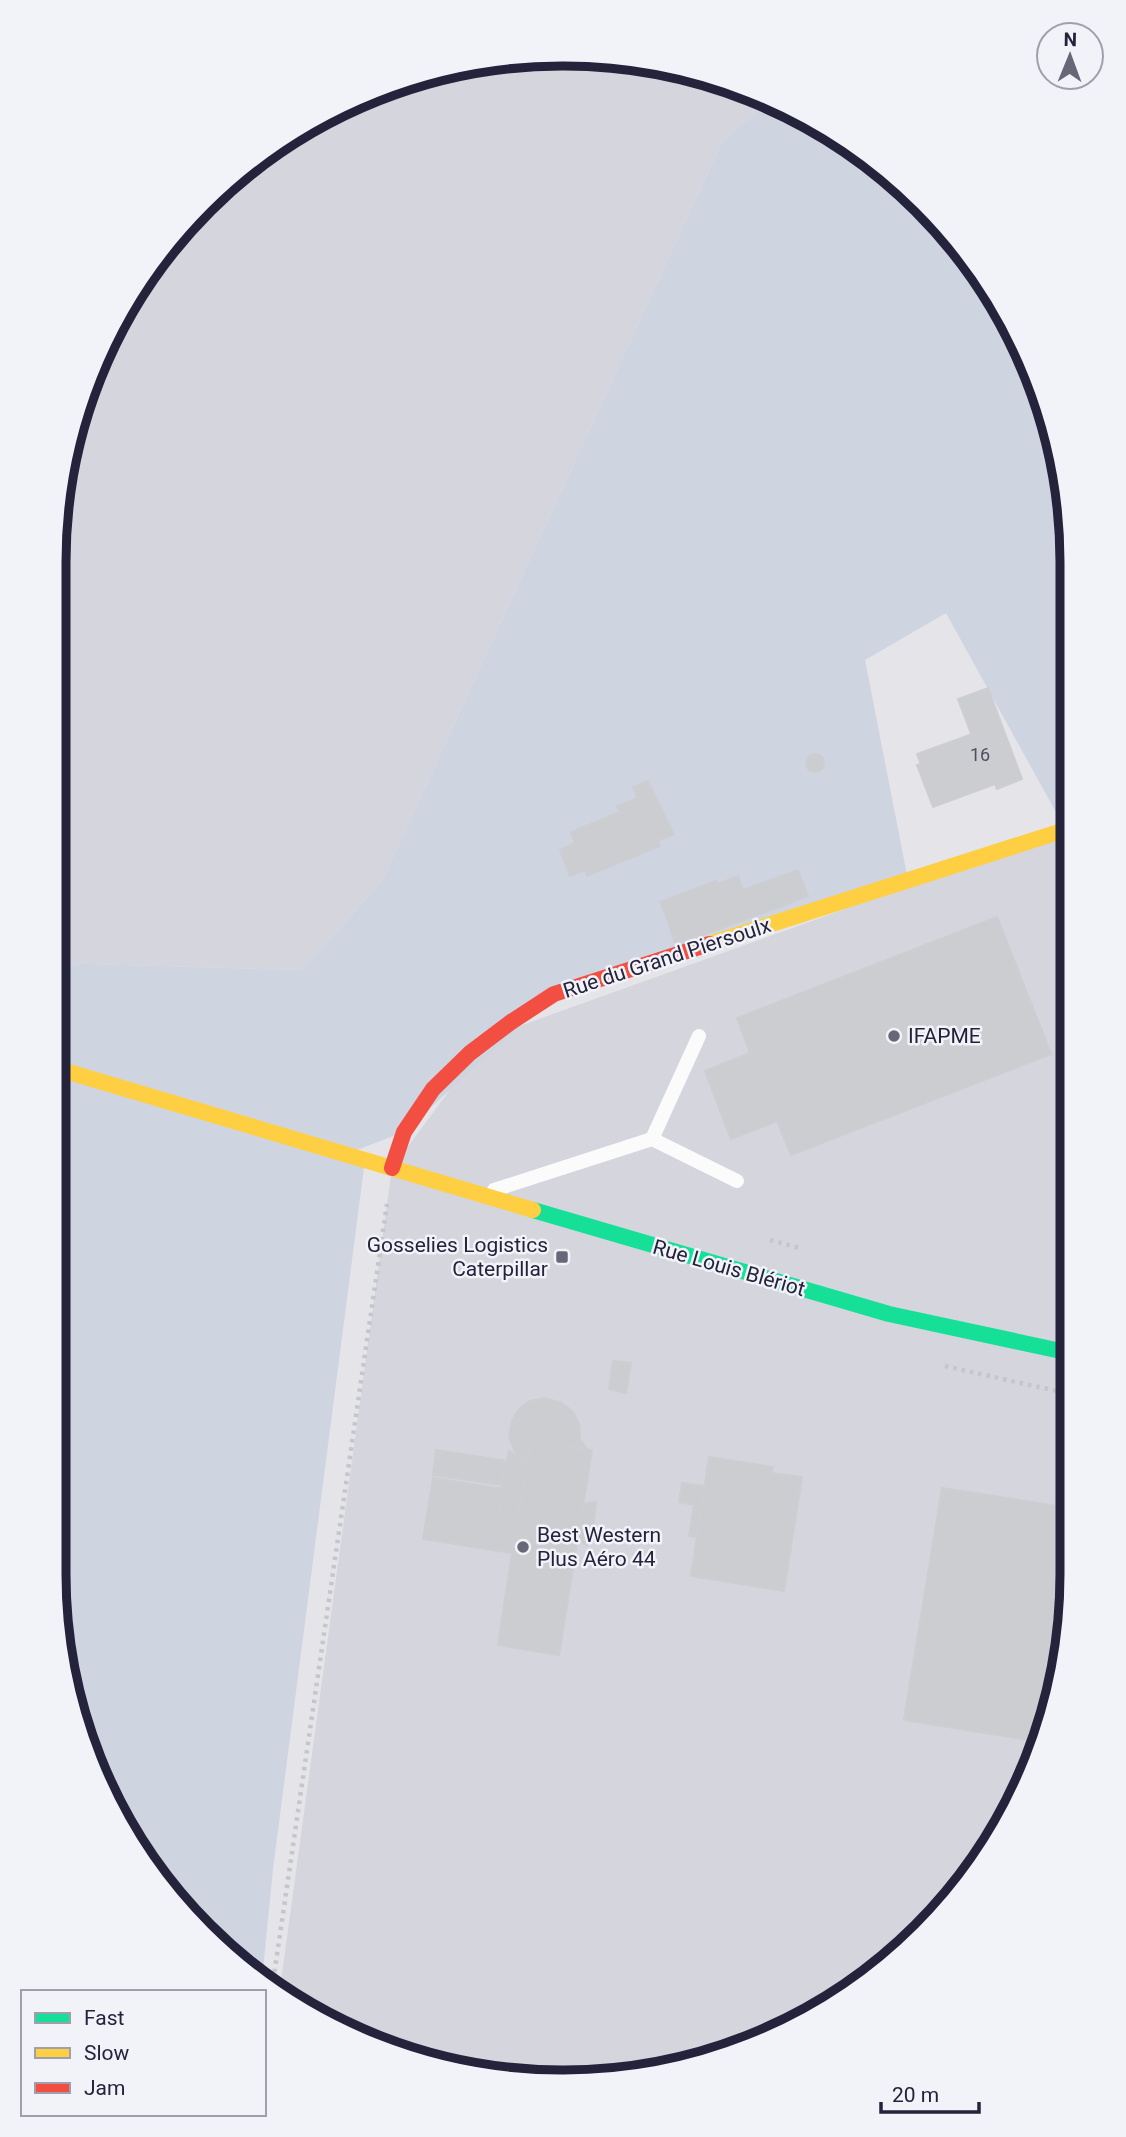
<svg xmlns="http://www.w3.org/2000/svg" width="1126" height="2137" font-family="Roboto,sans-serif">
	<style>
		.built { fill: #d4d5dd }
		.green { fill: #ced5e1 }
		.building { fill: #cccdd1; stroke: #cdcdd2; stroke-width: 2 }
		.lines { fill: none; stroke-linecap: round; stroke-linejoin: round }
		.path { stroke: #c5c5cc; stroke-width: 4.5; stroke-dasharray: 3.5 5; stroke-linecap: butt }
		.lane { stroke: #fbfbfc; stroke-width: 14 }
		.fast { stroke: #16e098; stroke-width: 16 }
		.slow { stroke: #ffcf43; stroke-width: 16 }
		.jam { stroke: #f24e42; stroke-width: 16 }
		.poi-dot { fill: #676778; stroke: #f2f3f8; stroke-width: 2.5 }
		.labels { text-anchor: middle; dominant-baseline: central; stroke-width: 5; stroke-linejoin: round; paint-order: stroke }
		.number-label { font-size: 18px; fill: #4e4e60 }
		.street-label { font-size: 21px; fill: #24233b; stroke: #f2f3f8 }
		.poi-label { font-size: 21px; fill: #24233b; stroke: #f2f3f8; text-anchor: start }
		.rim { fill: none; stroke: #24233b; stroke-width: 9 }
	</style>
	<rect width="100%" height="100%" fill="#e4e4e9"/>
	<!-- built -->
	<path class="built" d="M 597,55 L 695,72 L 771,100 L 722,142 L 382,881 L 302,970 L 55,963 L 55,530 L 72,431 L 107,338 L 160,253 L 228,180 L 309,122 L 400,81 L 497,59 Z
		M 1068,829 L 1071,1607 L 1055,1705 L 1019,1799 L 967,1883 L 899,1956 L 758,2044 L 597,2082 L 432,2066 L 281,1997 L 279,1996 L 392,1168 L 489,1037 Z"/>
	<!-- green -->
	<path class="green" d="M 771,100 L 788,107 L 898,180 L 967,254 L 1033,369 L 1067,496 L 1068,811 L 1057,814 L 946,613 L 865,660 L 908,880 L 554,994 L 404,1132 L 346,1154 L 365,1160 L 273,1869 L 262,1980 L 160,1884 L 81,1738 L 54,1574 L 55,963 L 302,970 L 382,881 L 722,142 Z"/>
	<!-- building -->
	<path class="building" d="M 988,688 L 1022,779 L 997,789 L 995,784 L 933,807 L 917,765 L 975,744 L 958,699 Z
		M 972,734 L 975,744 L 921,764 L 917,754 Z
		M806 763a9 9 0 1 1 18 0a9 9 0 1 1-18 0Z
		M 648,781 L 674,835 L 658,840 L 660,846 L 587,876 L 585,870 L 570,876 L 560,850 L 575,843 L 571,832 L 620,812 L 617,806 L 637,798 L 633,787 Z
		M 798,870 L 808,896 L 790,903 L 781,876 Z
		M 738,876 L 743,890 L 667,918 L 660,902 L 716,881 L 717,884 Z
		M 781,876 L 790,903 L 676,945 L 667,918 Z
		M 997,917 L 1051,1054 L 791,1155 L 777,1121 L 731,1139 L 705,1071 L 750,1053 L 737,1018 Z
		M 613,1361 L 631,1363 L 626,1393 L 609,1389 Z
		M 544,1398 L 562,1403 L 573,1412 L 579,1424 L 580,1439 L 588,1450 L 531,1440 L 527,1464 L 516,1454 L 509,1437 L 512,1421 L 519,1409 L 530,1401 Z
		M 531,1440 L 592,1450 L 559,1655 L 498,1645 L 512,1553 L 423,1539 L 433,1478 L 503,1489 L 499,1512 L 518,1515 Z
		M 436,1450 L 507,1461 L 501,1485 L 433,1475 Z
		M 509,1451 L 527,1464 L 518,1515 L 499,1512 L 503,1489 L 501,1485 Z
		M 709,1457 L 773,1467 L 771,1473 L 802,1477 L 784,1591 L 691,1576 Z
		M 682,1483 L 705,1486 L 697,1537 L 689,1536 L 694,1505 L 679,1502 Z
		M 942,1488 L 1070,1508 L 1071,1607 L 1055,1705 L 1041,1742 L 904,1720 Z
		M 596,1502 L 593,1528 L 587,1545 L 577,1540 L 583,1504 Z"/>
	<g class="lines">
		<!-- path -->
		<path class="path" d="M 770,1240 L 799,1248
			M 945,1366 L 1070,1394
			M 272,1989 L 387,1204"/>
		<!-- lane -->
		<path class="lane" d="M 652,1139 L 737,1181
			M 494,1190 L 652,1139 L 699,1036"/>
		<!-- fast -->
		<path class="fast" d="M 533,1210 L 889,1314 L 1070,1353"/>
		<!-- slow -->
		<path class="slow" d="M 709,944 L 1068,829
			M 55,1068 L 533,1210"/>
		<!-- jam -->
		<path class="jam" d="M 392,1168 L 404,1132 L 433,1089 L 470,1053 L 511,1022 L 554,994 L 709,944"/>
	</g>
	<!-- markers -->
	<g class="poi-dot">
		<circle cx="894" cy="1036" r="7"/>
		<rect x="555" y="1250" width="14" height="14" rx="3.5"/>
		<circle cx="523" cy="1547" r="7"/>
	</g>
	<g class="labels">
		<!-- number labels -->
		<g class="number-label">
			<text x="980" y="754">16</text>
		</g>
		<!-- street labels -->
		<g class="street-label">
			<text transform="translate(667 958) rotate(-18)">Rue du Grand Piersoulx</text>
			<text transform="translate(729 1268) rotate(16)">Rue Louis Blériot</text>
		</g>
		<!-- poi labels -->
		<g class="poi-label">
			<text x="908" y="1036">IFAPME</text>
			<text x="548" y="1245" text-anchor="end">Gosselies Logistics<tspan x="548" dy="24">Caterpillar</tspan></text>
			<text x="537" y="1535">Best Western<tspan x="537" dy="24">Plus Aéro 44</tspan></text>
		</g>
	</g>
	<!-- crop -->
	<path d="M0 0H1126V2137H0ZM562 66H564A496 496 0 0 1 1060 562V1574A496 496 0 0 1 564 2070H562A496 496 0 0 1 66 1574V562A496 496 0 0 1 562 66Z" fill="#f2f3f8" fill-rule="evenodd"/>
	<path class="rim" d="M562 66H564A496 496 0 0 1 1060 562V1574A496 496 0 0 1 564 2070H562A496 496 0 0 1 66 1574V562A496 496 0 0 1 562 66Z"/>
	<!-- legend -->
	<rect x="21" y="1990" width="245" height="126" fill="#f2f3f8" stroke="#a0a0ac" stroke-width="2"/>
	<rect x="35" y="2013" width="35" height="10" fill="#16e098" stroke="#a0a0ac" stroke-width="2"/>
	<text x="84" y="2025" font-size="21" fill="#24233b">Fast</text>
	<rect x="35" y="2048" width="35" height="10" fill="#ffcf43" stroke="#a0a0ac" stroke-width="2"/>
	<text x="84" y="2060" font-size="21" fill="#24233b">Slow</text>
	<rect x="35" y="2083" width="35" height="10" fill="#f24e42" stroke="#a0a0ac" stroke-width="2"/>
	<text x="84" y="2095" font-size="21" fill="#24233b">Jam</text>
	<!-- north arrow -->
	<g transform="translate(1070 56) rotate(1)"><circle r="33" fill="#f2f3f8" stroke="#a0a0ac" stroke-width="2"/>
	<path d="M0-5L12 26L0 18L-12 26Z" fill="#676778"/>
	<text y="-10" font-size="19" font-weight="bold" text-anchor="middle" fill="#24233b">N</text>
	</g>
	<!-- scale -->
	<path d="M881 2102v10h98v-10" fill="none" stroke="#24233b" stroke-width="3.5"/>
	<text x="892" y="2102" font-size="21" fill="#24233b" stroke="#f2f3f8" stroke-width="5" paint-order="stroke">20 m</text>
</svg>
